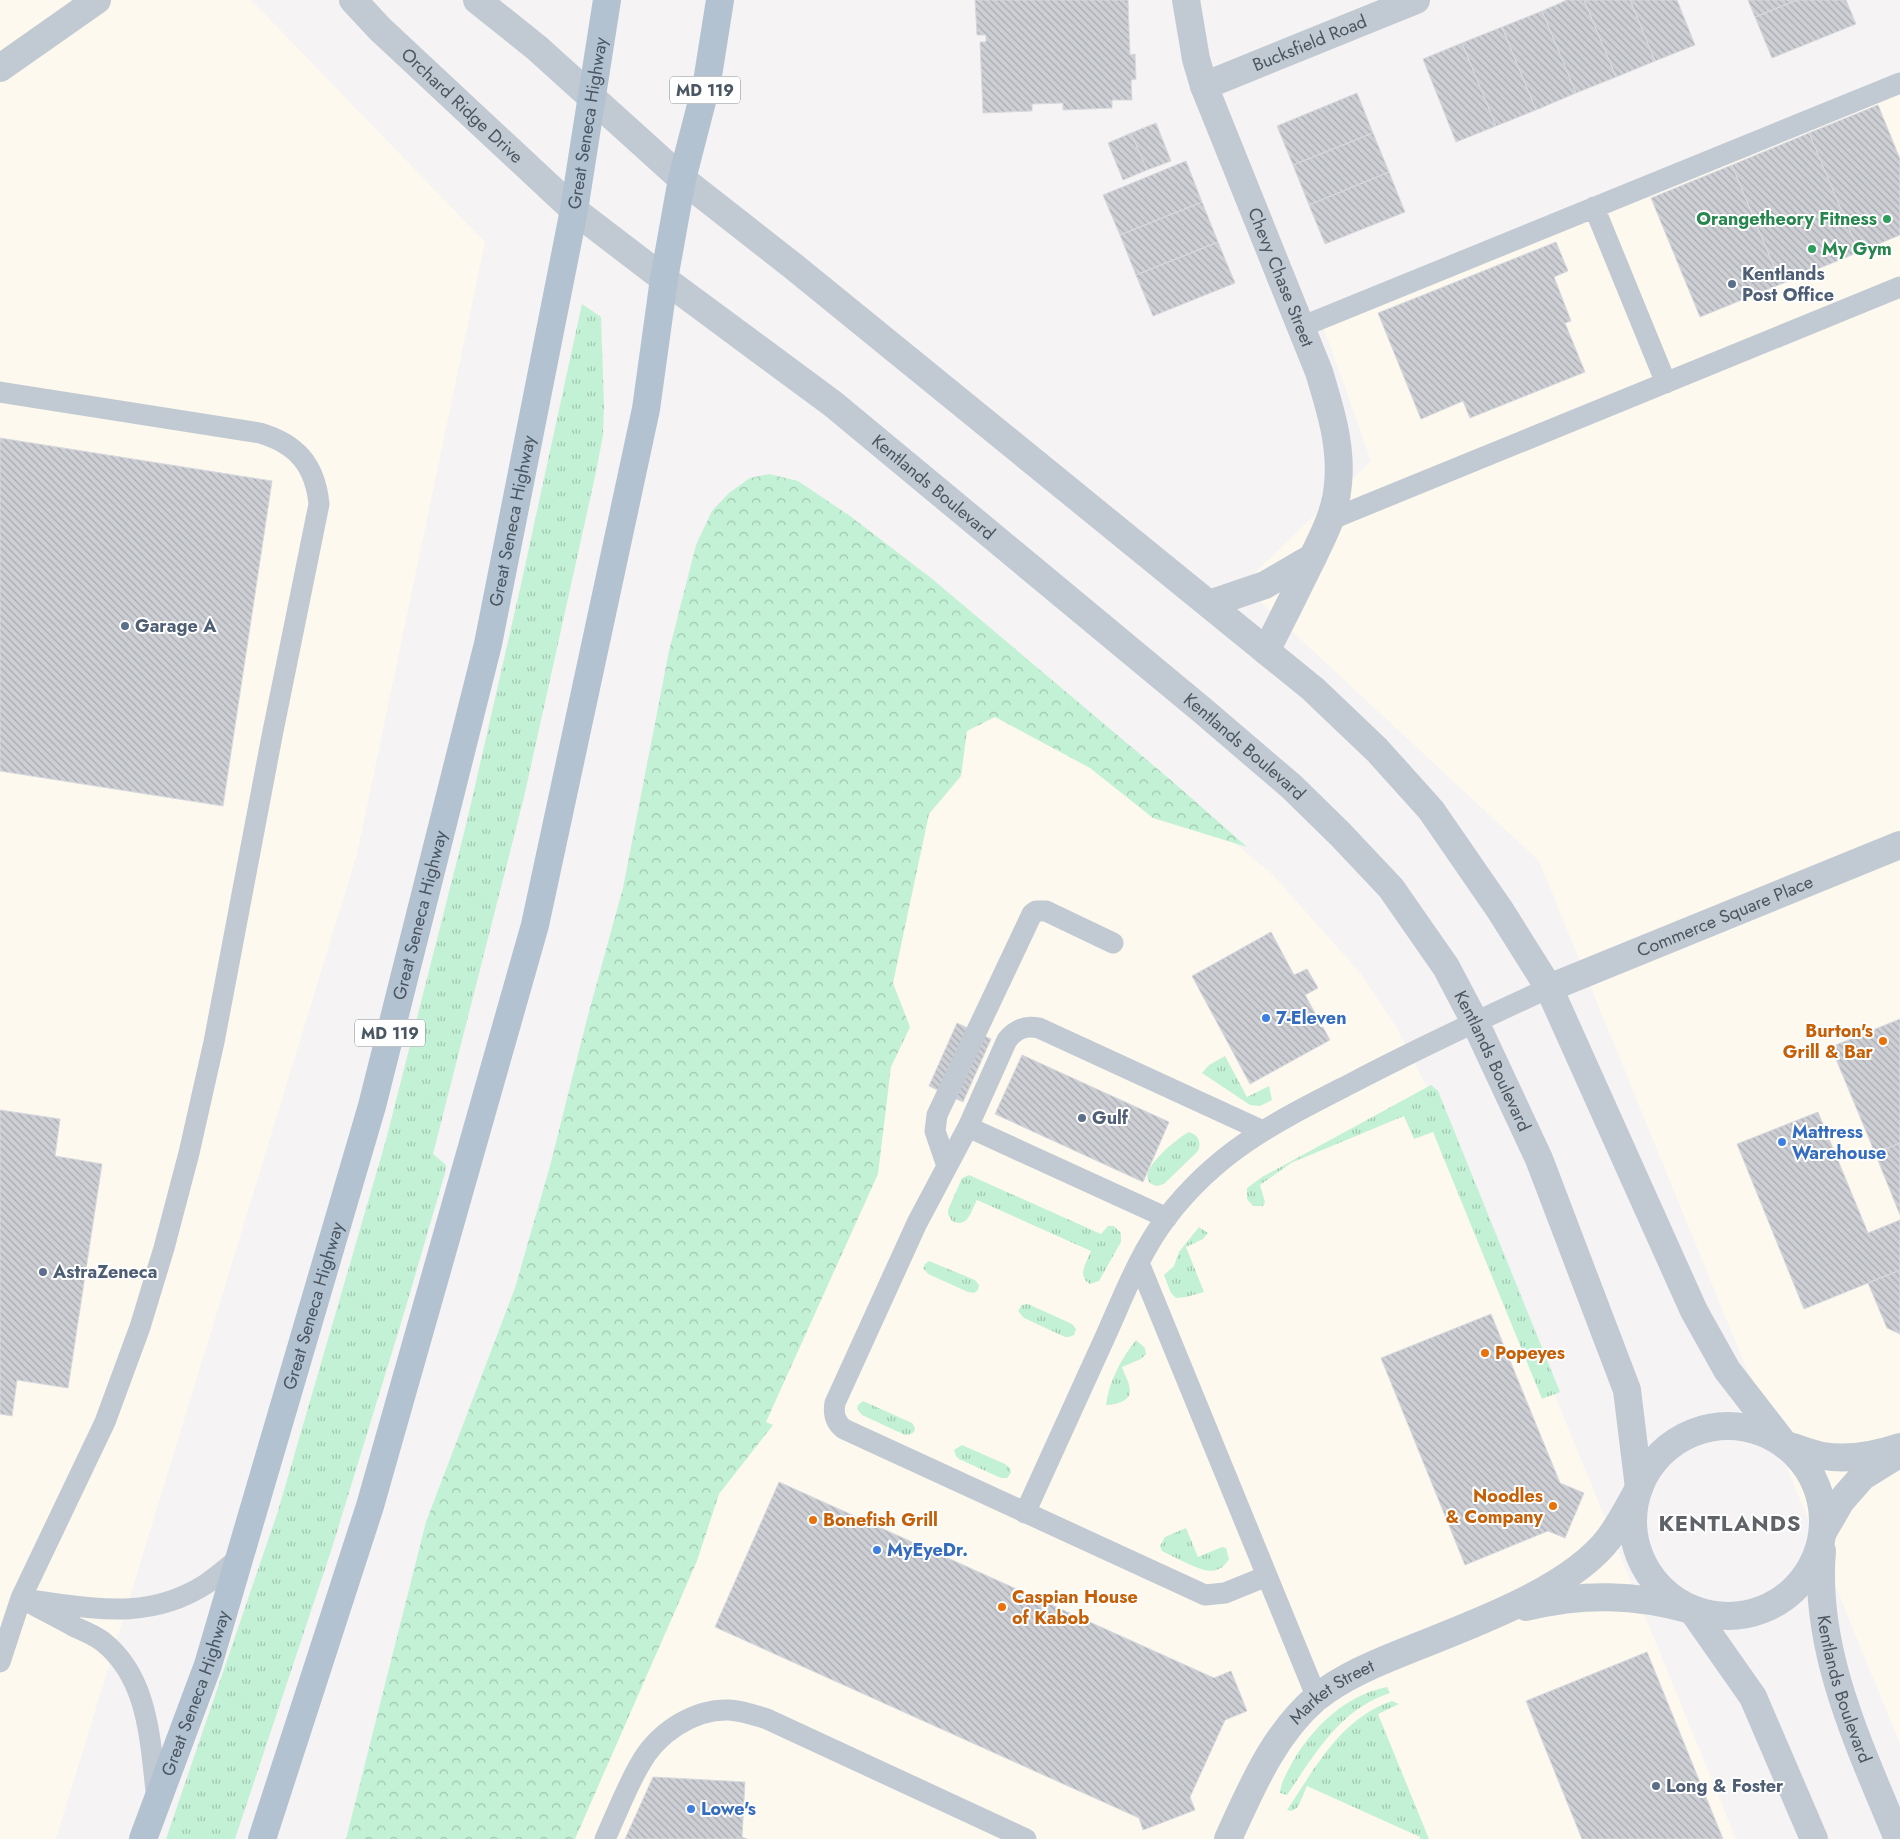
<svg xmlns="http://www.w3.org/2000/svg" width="1900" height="1839" font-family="Jost,sans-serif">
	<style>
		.commercial { fill: #fdf9ef }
		.grass { fill: url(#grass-tufts) }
		.forest { fill: url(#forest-crowns) }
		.building { fill: url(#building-back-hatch); stroke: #d7d9de }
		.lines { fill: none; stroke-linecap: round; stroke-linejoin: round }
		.service { stroke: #c1cad2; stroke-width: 21 }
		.minor { stroke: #c1cad2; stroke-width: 28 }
		.tertiary { stroke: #c1cad2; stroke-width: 28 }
		.primary { stroke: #b3c2d1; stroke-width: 28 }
		.leisure-dot { fill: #2e9e5b; stroke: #fff; stroke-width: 2 }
		.service-dot { fill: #5c6f8a; stroke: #fff; stroke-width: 2 }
		.shop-dot { fill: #3f7fe0; stroke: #fff; stroke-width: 2 }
		.food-dot { fill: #e8710a; stroke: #fff; stroke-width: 2 }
		.labels { text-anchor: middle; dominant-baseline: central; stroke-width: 4; stroke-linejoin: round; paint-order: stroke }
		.shield { fill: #fff; stroke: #808990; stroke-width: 1 }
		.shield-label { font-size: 16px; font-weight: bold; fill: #4a5661 }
		.street-label { font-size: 18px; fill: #4a5661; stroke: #fff }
		.leisure-label { font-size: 18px; font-weight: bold; fill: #27864d; stroke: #fff; text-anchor: end }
		.service-label { font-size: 18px; font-weight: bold; fill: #4e5e75; stroke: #fff; text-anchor: start }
		.shop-label { font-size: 18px; font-weight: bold; fill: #366cbe; stroke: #fff; text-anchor: start }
		.food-label { font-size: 18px; font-weight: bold; fill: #c56008; stroke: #fff; text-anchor: start }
		.district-label { font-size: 22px; font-weight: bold; letter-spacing: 1px; fill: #5f6368; stroke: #fff }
	</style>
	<defs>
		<pattern id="grass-tufts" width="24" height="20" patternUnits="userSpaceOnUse" patternTransform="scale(1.25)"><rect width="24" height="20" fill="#c3f1d5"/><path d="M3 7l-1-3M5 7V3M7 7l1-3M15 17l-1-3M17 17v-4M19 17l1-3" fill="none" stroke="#a0c6b0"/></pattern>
		<pattern id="forest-crowns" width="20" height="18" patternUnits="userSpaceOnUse" patternTransform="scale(1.25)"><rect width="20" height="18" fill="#c3f1d5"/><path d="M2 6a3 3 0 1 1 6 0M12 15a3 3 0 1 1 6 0" fill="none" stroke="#a0c6b0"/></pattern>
		<pattern id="building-back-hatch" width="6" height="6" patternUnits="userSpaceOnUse" patternTransform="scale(1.25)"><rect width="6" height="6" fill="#cdcfd5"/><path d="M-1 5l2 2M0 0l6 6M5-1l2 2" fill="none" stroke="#a8abb0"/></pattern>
	</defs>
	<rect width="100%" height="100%" fill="#f5f3f3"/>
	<!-- commercial -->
	<path class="commercial" d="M 0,0 L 251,0 L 485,242 L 357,854 L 56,1839 L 0,1839 Z
		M 1900,74 L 1900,1744 L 1539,861 L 1242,585 L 1371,461 L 1318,312 Z
		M 739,541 L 1083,715 L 1274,876 L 1362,975 L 1397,1028 L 1438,1109 L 1736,1839 L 360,1839 Z"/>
	<!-- grass -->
	<path class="grass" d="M 582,304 L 601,317 L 604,405 L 603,435 L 596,472 L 524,797 L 433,1154 L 446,1165 L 445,1173 L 405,1310 L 331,1551 L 235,1839 L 166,1839 L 278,1511 L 386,1140 L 467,821 L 520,589 Z
		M 1225,1056 L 1247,1097 L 1269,1086 L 1272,1100 L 1260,1106 L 1250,1105 L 1202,1073 L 1209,1065 Z
		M 1431,1085 L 1438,1091 L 1560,1392 L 1542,1399 L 1433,1132 L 1414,1139 L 1404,1116 L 1291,1163 L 1260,1185 L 1265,1202 L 1263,1206 L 1253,1206 L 1247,1199 L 1247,1188 L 1262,1177 Z
		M 1189,1132 C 1198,1135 1202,1142 1198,1151 L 1164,1184 L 1157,1186 C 1126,1179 1178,1137 1189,1132 Z
		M 969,1175 L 1101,1234 L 1108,1226 L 1114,1226 L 1121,1233 L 1121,1242 L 1099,1281 L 1090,1284 C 1076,1276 1087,1262 1091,1251 L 977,1200 C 971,1211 968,1229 952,1221 L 948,1214 L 948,1210 L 962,1178 Z
		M 1199,1227 L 1208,1233 L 1203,1239 L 1186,1247 L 1204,1292 L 1186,1297 L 1176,1298 L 1171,1293 L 1164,1275 L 1174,1266 L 1179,1252 Z
		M 929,1261 L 975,1280 L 979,1285 L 978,1290 L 974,1293 L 968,1292 L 928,1274 L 923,1268 L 925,1264 Z
		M 1028,1304 L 1072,1324 L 1076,1329 L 1074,1335 L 1069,1337 L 1065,1337 L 1024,1318 L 1018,1311 L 1022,1305 Z
		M 1136,1340 L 1145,1348 L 1146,1354 L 1141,1359 L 1122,1367 C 1126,1379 1138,1395 1121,1402 C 1116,1404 1112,1405 1106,1405 C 1109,1381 1121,1359 1136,1340 Z
		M 863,1401 L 912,1423 C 918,1430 914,1435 905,1435 L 862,1415 L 857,1409 L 858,1405 Z
		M 962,1445 L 1005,1464 L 1010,1468 L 1011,1473 L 1007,1478 L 1001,1478 L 959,1459 L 956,1456 L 954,1450 Z
		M 1186,1528 L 1198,1557 L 1222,1547 L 1226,1548 L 1229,1559 C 1217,1579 1200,1569 1184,1562 C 1177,1558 1169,1555 1162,1551 L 1160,1546 L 1165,1537 Z
		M 1387,1687 L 1390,1693 C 1340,1709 1315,1754 1287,1795 L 1280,1793 C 1281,1781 1288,1771 1293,1761 C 1314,1726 1346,1695 1387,1687 Z
		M 1392,1701 L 1399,1704 L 1378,1714 L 1429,1839 L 1420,1839 L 1420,1837 L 1307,1786 L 1298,1807 L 1292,1811 L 1287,1810 C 1315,1768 1341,1718 1392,1701 Z"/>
	<!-- forest -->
	<path class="forest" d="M 769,474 L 798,481 L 850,516 L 931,578 L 1173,782 L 1247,847 L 1153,818 L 1090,768 L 995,717 L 967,731 L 961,776 L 929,814 L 893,983 L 910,1027 L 891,1067 L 878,1174 L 766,1422 L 773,1425 L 719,1494 L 697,1561 L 575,1839 L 346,1839 L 426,1522 L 515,1288 L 550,1166 L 587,1019 L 623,888 L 669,651 L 696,545 L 712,511 L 729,493 L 750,478 Z"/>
	<!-- building -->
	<path class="building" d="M 975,0 L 1128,0 L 1130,55 L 1135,54 L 1136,79 L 1131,80 L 1132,100 L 1112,100 L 1112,108 L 1063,110 L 1063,103 L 1032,104 L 1032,111 L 983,113 L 980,42 L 986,42 L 986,35 L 977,35 Z
		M 1567,0 L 1584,0 L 1616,77 L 1576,93 L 1542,11 Z
		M 1584,0 L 1630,0 L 1655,61 L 1616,77 Z
		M 1630,0 L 1677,0 L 1695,45 L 1655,61 Z
		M 1748,0 L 1797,0 L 1755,17 Z
		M 1797,0 L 1846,0 L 1856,24 L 1772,58 L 1755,17 Z
		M 1542,11 L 1576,93 L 1536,110 L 1502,27 Z
		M 1502,27 L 1536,110 L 1496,126 L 1462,43 Z
		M 1462,43 L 1496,126 L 1456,142 L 1423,59 Z
		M 1357,93 L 1373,133 L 1293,165 L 1277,126 Z
		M 1878,105 L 1900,159 L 1900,235 L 1859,252 L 1809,133 Z
		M 1156,123 L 1171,161 L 1147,170 L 1131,133 Z
		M 1131,133 L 1147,170 L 1123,180 L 1108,143 Z
		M 1373,133 L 1389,172 L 1309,205 L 1293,165 Z
		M 1809,133 L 1859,252 L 1781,284 L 1732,165 Z
		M 1186,161 L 1202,202 L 1120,235 L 1103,195 Z
		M 1732,165 L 1781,284 L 1700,317 L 1651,198 Z
		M 1389,172 L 1405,212 L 1325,244 L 1309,205 Z
		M 1202,202 L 1218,242 L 1136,275 L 1120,235 Z
		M 1218,242 L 1235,283 L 1153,316 L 1136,275 Z
		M 1556,242 L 1568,271 L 1554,277 L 1571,321 L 1565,323 L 1585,372 L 1470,418 L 1463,401 L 1421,419 L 1378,313 Z
		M 0,438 L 272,481 L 223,806 L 0,771 Z
		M 1271,932 L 1294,975 L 1307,969 L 1318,988 L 1305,995 L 1330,1040 L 1250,1084 L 1192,976 Z
		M 1900,1019 L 1900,1143 L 1875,1153 L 1831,1047 Z
		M 957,1023 L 991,1039 L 963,1102 L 929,1086 Z
		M 1022,1055 L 1169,1122 L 1143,1182 L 995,1114 Z
		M 0,1110 L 60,1119 L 55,1156 L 102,1164 L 68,1388 L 17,1380 L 12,1416 L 0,1414 Z
		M 1818,1112 L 1868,1233 L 1900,1220 L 1900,1270 L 1804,1309 L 1737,1144 Z
		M 1900,1143 L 1900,1215 L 1875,1153 Z
		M 1900,1270 L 1900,1334 L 1887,1328 L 1868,1283 Z
		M 1491,1314 L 1560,1483 L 1584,1493 L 1565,1538 L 1548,1531 L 1465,1565 L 1381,1358 Z
		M 779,1482 L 1214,1678 L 1231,1671 L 1247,1711 L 1225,1720 L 1190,1797 L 1195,1810 L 1143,1830 L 1139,1818 L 715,1627 Z
		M 1647,1652 L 1723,1839 L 1582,1839 L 1526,1701 Z
		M 653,1777 L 745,1782 L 742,1837 L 747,1839 L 625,1839 Z"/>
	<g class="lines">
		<!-- service -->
		<path class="service" d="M 1594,207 L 1666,383
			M 1301,327 L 1900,83
			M 0,392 L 260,433 C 297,444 315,465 319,504 L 272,736 L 214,1042 L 189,1153 L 164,1248 L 140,1327 L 105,1422 L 21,1598 L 0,1662
			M 1332,519 L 1900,287
			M 968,1127 L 917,1223 L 835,1403 C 833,1414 835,1422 844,1429 L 1205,1595 L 1225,1593 L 1267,1576
			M 947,1166 L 935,1131 L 937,1115 L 1032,914 L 1036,911 L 1046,911 L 1113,943
			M 1167,1218 L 968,1127 L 1007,1040 C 1016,1029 1025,1025 1039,1028 L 1263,1131
			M 1139,1263 L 1317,1698
			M 1025,1513 C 1052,1453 1079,1394 1106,1335 C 1124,1295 1140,1252 1167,1217 C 1219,1149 1278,1121 1352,1083 C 1417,1049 1483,1018 1549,988
			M 21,1598 C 39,1608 57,1617 75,1627 C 84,1631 94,1635 102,1641 C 150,1678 150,1744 157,1799
			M 36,1601 C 97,1609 150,1620 206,1584 C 218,1576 228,1567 239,1558
			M 605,1839 C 616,1815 626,1789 639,1766 C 656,1734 692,1709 729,1710 C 743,1711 754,1715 767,1719 L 1026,1839"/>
		<!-- minor -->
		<g class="minor">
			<path id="s1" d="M 1186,0 L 1196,59 L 1204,86 L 1319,372 C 1330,408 1342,446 1338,484 C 1336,512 1324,534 1312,559 C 1297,590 1282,620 1266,651"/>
			<path d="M 0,68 L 97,0"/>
			<path id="s2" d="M 1204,86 L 1416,0"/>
			<path d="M 1209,604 L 1265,585 L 1313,557"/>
			<path id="s3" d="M 1549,988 L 1900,845"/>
			<path d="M 1785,1445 C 1798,1448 1810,1454 1823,1456 C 1848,1460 1876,1455 1900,1447"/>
			<path d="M 1823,1532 L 1841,1501 L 1862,1477 L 1897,1455"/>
			<path d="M 1526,1607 C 1584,1593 1634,1594 1692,1610"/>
			<path id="s4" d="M 1228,1839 C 1251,1789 1273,1735 1316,1698 C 1342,1677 1376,1663 1406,1651 C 1467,1626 1570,1591 1610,1537 C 1621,1522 1630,1504 1639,1488"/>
		</g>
		<!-- tertiary -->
		<g class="tertiary">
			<path id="s5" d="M 353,0 L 380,29 L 574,210 L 664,279 L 833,404 L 1202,710 L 1292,787 L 1340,834 L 1391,888 L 1446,967 L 1475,1022 L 1539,1159 L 1627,1390 L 1639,1488"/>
			<path d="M 477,0 L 537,48 L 682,179 L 793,266 L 1313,689 L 1377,750 L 1431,810 L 1500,910 L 1549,988 L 1694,1311 L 1727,1370 L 1785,1445"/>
			<circle cx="1728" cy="1521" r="95"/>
			<path id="s6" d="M 1822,1551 C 1813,1651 1861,1749 1898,1839"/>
			<path d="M 1692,1610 L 1753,1697 L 1814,1839"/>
		</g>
		<!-- primary -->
		<g class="primary">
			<path id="s7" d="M 143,1839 L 208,1665 L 372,1106 L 488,644 L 574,210 L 607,0"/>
			<path d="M 262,1839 L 370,1506 L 535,925 L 646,409 L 664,279 L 682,179 L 707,82 L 720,0"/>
		</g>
	</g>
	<!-- markers -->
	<g class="leisure-dot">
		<circle cx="1887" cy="219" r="5"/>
		<circle cx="1812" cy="249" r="5"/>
	</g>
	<g class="service-dot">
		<circle cx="1732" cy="284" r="5"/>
		<circle cx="125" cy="626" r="5"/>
		<circle cx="1082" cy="1118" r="5"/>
		<circle cx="43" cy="1272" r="5"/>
		<circle cx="1656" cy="1786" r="5"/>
	</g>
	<g class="shop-dot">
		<circle cx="1266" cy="1018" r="5"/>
		<circle cx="1782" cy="1142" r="5"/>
		<circle cx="877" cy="1550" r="5"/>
		<circle cx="691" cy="1809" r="5"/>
	</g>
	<g class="food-dot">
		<circle cx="1883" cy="1041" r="5"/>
		<circle cx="1485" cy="1353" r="5"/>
		<circle cx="1553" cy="1506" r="5"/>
		<circle cx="813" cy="1520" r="5"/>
		<circle cx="1002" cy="1607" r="5"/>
	</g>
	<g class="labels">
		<!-- shield labels -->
		<g class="shield">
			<rect x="670" y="76.5" width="70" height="27" rx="4"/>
			<rect x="355" y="1019.5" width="70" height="27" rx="4"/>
		</g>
		<g class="shield-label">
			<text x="705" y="90">MD 119</text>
			<text x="390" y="1033">MD 119</text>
		</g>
		<!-- street labels -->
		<g class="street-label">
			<text stroke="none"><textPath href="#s2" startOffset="114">Bucksfield Road</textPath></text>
			<text stroke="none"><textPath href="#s5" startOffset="152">Orchard Ridge Drive</textPath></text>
			<text stroke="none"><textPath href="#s7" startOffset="1775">Great Seneca Highway</textPath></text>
			<text stroke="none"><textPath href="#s1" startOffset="294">Chevy Chase Street</textPath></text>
			<text stroke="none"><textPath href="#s5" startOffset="759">Kentlands Boulevard</textPath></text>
			<text stroke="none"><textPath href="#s7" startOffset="1370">Great Seneca Highway</textPath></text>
			<text stroke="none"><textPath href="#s5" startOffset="1164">Kentlands Boulevard</textPath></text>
			<text stroke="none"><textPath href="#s7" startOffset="965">Great Seneca Highway</textPath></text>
			<text stroke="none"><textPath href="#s3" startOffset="190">Commerce Square Place</textPath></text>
			<text stroke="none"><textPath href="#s5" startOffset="1569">Kentlands Boulevard</textPath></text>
			<text stroke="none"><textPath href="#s7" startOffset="560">Great Seneca Highway</textPath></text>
			<text stroke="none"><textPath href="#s6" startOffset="141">Kentlands Boulevard</textPath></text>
			<text stroke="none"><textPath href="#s7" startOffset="155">Great Seneca Highway</textPath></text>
			<text stroke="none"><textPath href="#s4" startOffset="184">Market Street</textPath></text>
		</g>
		<!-- leisure labels -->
		<g class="leisure-label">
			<text x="1877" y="219">Orangetheory Fitness</text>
			<text x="1822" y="249" text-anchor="start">My Gym</text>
		</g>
		<!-- service labels -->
		<g class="service-label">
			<text x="1742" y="274">Kentlands<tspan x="1742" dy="21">Post Office</tspan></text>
			<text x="135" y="626">Garage A</text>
			<text x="1092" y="1118">Gulf</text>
			<text x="53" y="1272">AstraZeneca</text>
			<text x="1666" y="1786">Long &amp; Foster</text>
		</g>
		<!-- shop labels -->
		<g class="shop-label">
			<text x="1276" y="1018">7-Eleven</text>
			<text x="1792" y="1132">Mattress<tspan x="1792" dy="21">Warehouse</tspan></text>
			<text x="887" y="1550">MyEyeDr.</text>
			<text x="701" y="1809">Lowe's</text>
		</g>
		<!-- food labels -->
		<g class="food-label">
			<text x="1873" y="1031" text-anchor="end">Burton's<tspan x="1873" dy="21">Grill &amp; Bar</tspan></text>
			<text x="1495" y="1353">Popeyes</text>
			<text x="1543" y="1496" text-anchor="end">Noodles<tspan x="1543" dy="21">&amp; Company</tspan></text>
			<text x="823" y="1520">Bonefish Grill</text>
			<text x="1012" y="1597">Caspian House<tspan x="1012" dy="21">of Kabob</tspan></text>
		</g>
		<!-- district labels -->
		<g class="district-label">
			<text x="1730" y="1523">KENTLANDS</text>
		</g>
	</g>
</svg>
